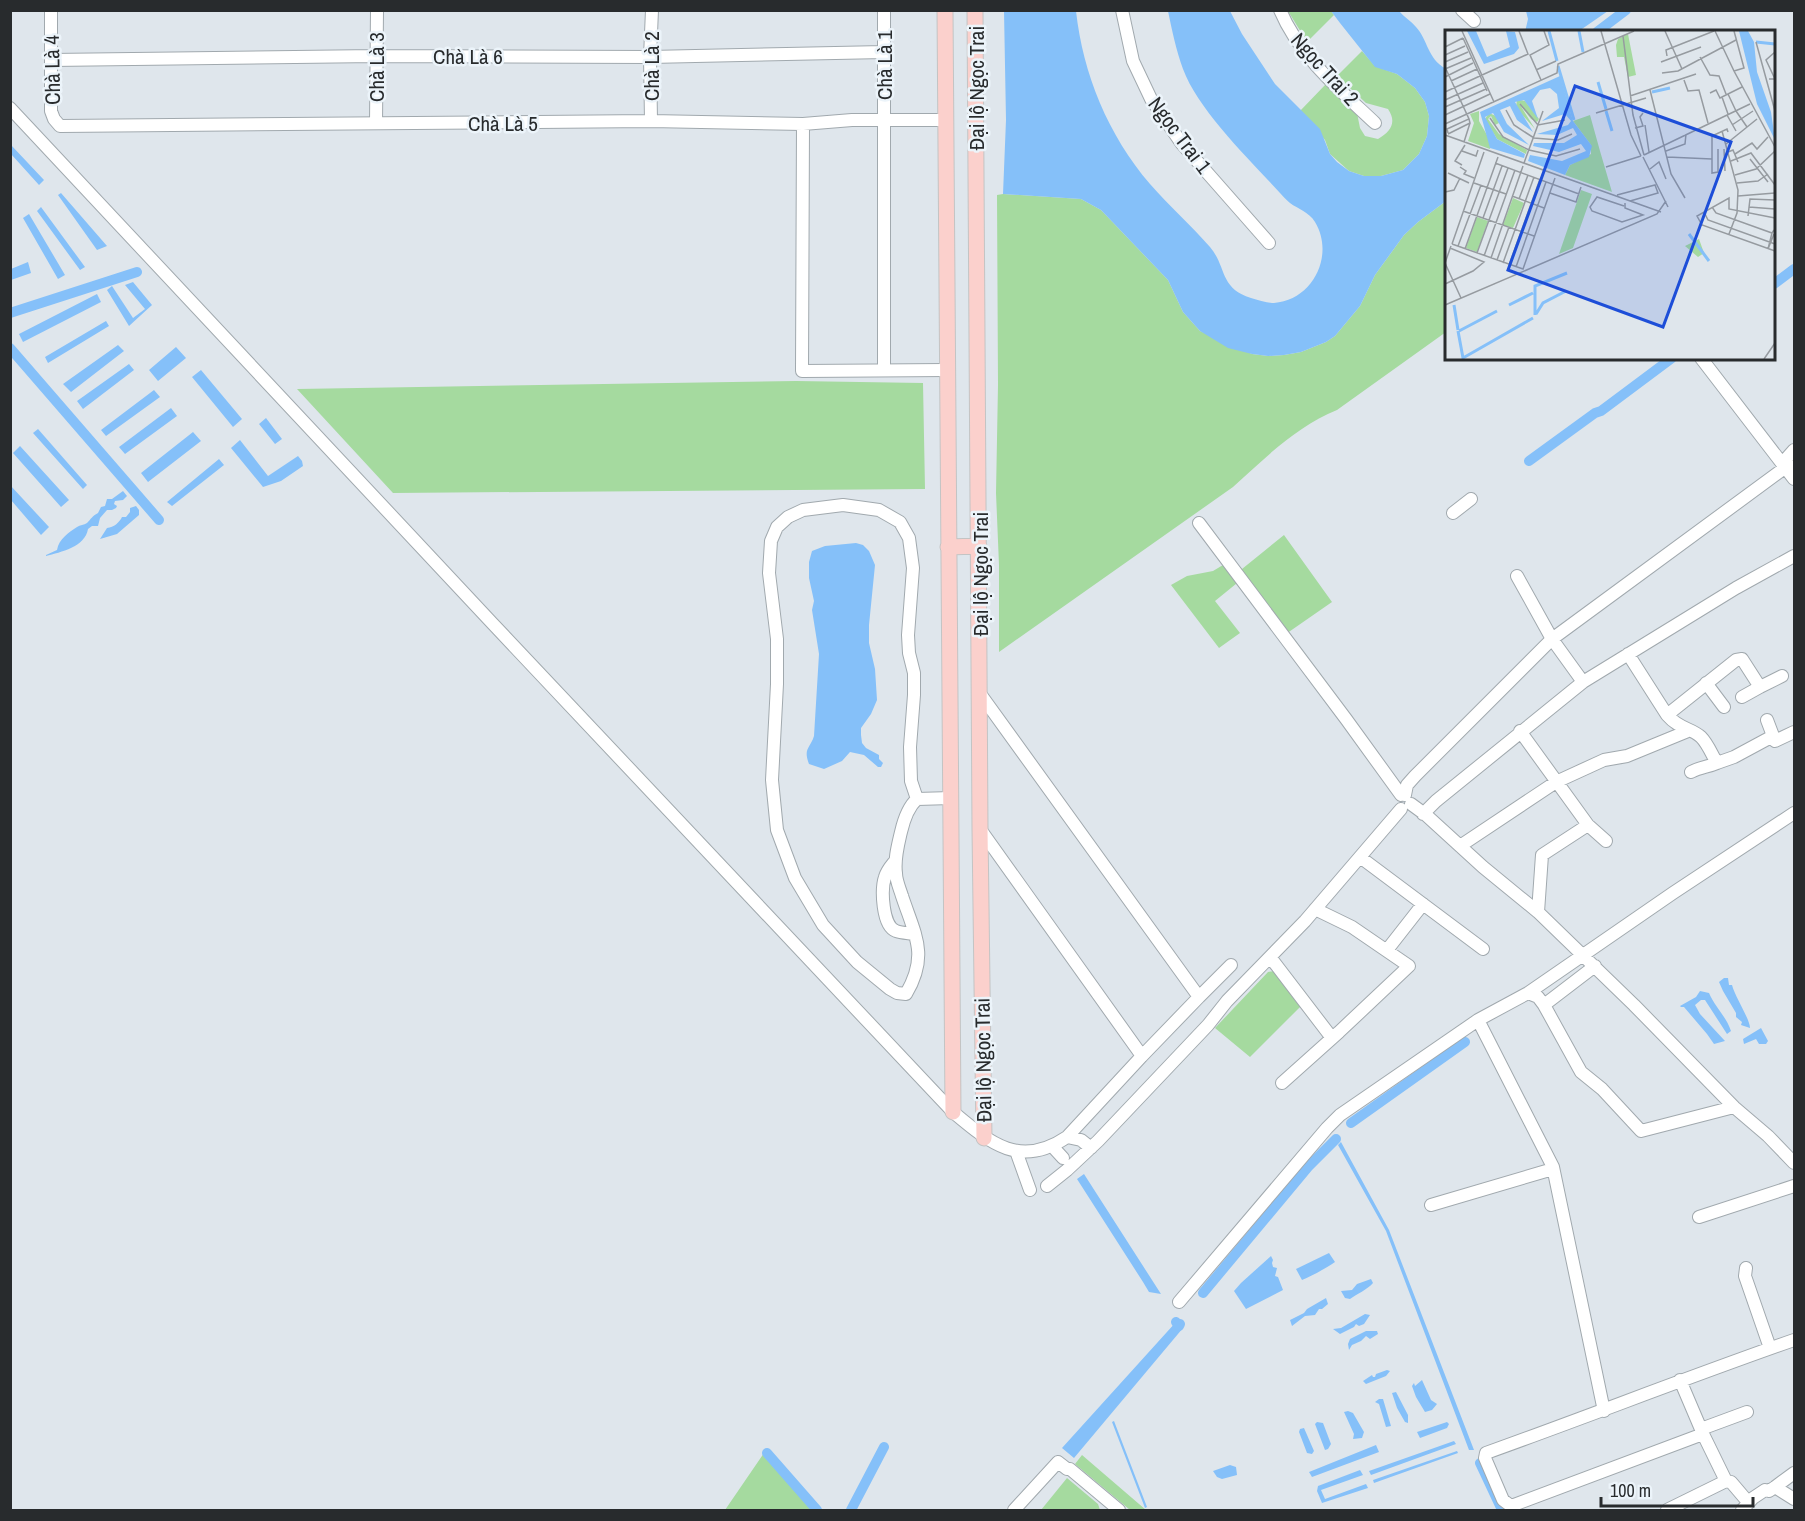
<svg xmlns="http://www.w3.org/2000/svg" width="1805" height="1521" font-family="'Archivo Narrow',sans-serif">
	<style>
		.green { fill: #a5da9f }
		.water { fill: #85c0f9 }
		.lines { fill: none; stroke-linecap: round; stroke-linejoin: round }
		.canal { stroke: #85c0f9; stroke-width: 10 }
		.minor-casing { stroke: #a1a9ae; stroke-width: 14 }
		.major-casing { stroke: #c3c4c4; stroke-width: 17 }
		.minor { stroke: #fff; stroke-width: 12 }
		.major { stroke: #fbd0cc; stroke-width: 15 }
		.labels { text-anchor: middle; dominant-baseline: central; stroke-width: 5; stroke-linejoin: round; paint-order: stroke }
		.street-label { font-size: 21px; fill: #282b2d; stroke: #ecf4fa }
		.inset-river { fill: none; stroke: #85c0f9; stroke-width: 3 }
		.inset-road { fill: none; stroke: #969ba0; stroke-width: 1.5 }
		.view { fill: #1d4ed8; fill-opacity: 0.15; stroke: #1d4ed8; stroke-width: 3 }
		.inset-edge { fill: none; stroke: #282b2d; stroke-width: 3 }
	</style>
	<rect width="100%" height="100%" fill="#dfe6ec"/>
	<!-- green -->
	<path class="green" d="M 1288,11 L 1331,11 L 1334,15 L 1307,42 Z
		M 1362,51 L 1375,66 L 1397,74 L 1415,88 L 1425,102 L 1429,116 L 1427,136 L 1419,154 L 1403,170 L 1381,176 L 1364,176 L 1349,171 L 1330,154 L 1325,140 L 1300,111 L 1326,84 L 1357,113 L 1360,128 L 1365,136 L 1378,139 C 1391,132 1397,122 1388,109 L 1366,103 L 1337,76 Z
		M 1003,194 L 1081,199 L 1101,210 L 1168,280 L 1183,312 L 1200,331 L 1252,354 L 1268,356 L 1284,355 L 1301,352 L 1326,342 L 1335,336 L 1360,306 L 1375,275 L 1404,235 L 1418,222 L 1446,201 L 1446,332 L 1337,410 C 1297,426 1265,458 1233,487 L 999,652 L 999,565 L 996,493 L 998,385 L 997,195 Z
		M 796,381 L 923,383 L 925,489 L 393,493 L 297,389 Z
		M 1284,535 L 1332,602 L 1283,636 L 1242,579 L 1215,601 L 1240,633 L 1219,648 L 1171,585 L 1187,576 L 1213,571 L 1228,562 L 1242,569 Z
		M 1274,971 L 1301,1006 L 1250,1057 L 1215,1028 L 1268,972 Z
		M 766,1450 L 818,1509 L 819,1510 L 725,1510 Z
		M 1082,1455 L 1146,1510 L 1130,1510 L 1075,1464 Z
		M 1067,1478 L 1098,1504 L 1100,1510 L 1041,1510 Z"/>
	<!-- water -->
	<path class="water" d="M 1004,11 L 1076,11 C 1083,74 1108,135 1150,184 C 1169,206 1191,225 1210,247 C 1227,267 1219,288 1251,298 C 1258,300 1267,303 1274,303 C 1313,300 1335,255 1315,222 C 1309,212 1298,209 1290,203 C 1286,200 1283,196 1280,193 C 1250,160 1198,110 1183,69 C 1176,50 1172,30 1168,11 L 1230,11 L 1242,34 L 1275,84 L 1320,129 L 1330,154 L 1337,162 L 1349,171 L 1364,176 L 1381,176 L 1403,170 L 1419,154 L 1427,136 L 1429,116 L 1425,102 L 1415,88 L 1397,74 L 1375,67 L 1340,23 L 1331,11 L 1399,11 C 1404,17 1411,21 1416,27 C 1428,40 1427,58 1446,69 L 1446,201 L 1418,222 L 1404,235 L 1375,275 L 1360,306 L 1335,336 L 1326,342 L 1301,352 L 1284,355 L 1268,356 L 1252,354 L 1228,348 L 1200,331 L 1183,312 L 1168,280 L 1101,210 L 1081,199 L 1003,194 L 1006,120 Z
		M 1526,11 L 1526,10 L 1608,11 L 1579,31 L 1525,32 L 1528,19 Z
		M 11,145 L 44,180 L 39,185 L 11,154 Z
		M 61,193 L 107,246 L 97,250 L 58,195 Z
		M 41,207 L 85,267 L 80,270 L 37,211 Z
		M 29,214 L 65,275 L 58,279 L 23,218 Z
		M 28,262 L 31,273 L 11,280 L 11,269 Z
		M 133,282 L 152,305 L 129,326 L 107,290 L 112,286 L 133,318 L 145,309 L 125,285 Z
		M 97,294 L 101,302 L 23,342 L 19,334 Z
		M 106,321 L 109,326 L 48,363 L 45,357 Z
		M 118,345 L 124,351 L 71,392 L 63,384 Z
		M 176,347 L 186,358 L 158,381 L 149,370 Z
		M 129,364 L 134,370 L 83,409 L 77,401 Z
		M 201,370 L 242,419 L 233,427 L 192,377 Z
		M 154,390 L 160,397 L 106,436 L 101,430 Z
		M 171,408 L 177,416 L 125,454 L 119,447 Z
		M 266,418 L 282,439 L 275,444 L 259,424 Z
		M 38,429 L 87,485 L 83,489 L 33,433 Z
		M 193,432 L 201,441 L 148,482 L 141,473 Z
		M 240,440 L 268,476 L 298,456 L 302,461 L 303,466 L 281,481 L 263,487 L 231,448 Z
		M 20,446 L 69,500 L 61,507 L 13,453 Z
		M 219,459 L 224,465 L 172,506 L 167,502 Z
		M 10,485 L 49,527 L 41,535 L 11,500 Z
		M 123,491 L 127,496 L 123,500 L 115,501 L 114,504 L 117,506 L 116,508 L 112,510 L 107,510 L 100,518 L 98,526 L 92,526 L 88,529 C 85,547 61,552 46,556 L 46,555 L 57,550 C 59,539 68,533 77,527 C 80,525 84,525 87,523 C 91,519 92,516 98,513 L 101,507 L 105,506 L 107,499 L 112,499 Z
		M 136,506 L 139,510 L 139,515 L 117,534 L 100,539 L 107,528 C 114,527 119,523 122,517 L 126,517 L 130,512 L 130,508 Z
		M 856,543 L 863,545 L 869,551 L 875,565 L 869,625 L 869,643 L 875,669 L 877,700 L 871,714 L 861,728 L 861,735 L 862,743 L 866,748 L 879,755 L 879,759 L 883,763 L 881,767 L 878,767 L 864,755 L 850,752 L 842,761 L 824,769 L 809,764 C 803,748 810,749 814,736 L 819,654 L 812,610 L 814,601 L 809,578 L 809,562 L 812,551 L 825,546 Z
		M 1724,978 L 1728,978 L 1729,985 L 1732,985 C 1735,997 1750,1019 1750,1028 L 1741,1025 L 1742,1022 L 1736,1017 L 1736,1013 L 1723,991 L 1719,982 Z
		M 1700,991 L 1709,993 C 1715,1007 1726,1016 1731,1031 L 1727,1034 L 1705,1000 L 1701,1000 L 1695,1005 L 1700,1014 L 1725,1041 L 1714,1044 L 1707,1034 L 1684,1007 L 1681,1007 L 1680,1006 L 1696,997 Z
		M 1761,1028 L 1768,1041 L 1766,1044 L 1759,1044 L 1756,1039 L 1744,1044 L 1743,1039 Z
		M 1341,1142 L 1389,1230 L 1474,1450 L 1469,1450 L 1386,1231 L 1338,1145 Z
		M 1084,1174 L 1161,1294 L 1149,1292 L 1143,1282 L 1077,1179 Z
		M 1329,1253 L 1335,1262 C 1326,1268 1312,1276 1302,1280 L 1296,1269 Z
		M 1271,1256 L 1273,1260 L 1272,1263 L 1273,1267 L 1277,1268 L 1275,1276 L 1278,1277 L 1283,1290 L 1246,1309 L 1234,1291 L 1241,1283 Z
		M 1371,1279 L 1373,1283 C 1367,1290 1358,1293 1350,1299 L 1345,1298 L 1341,1291 L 1352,1290 L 1357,1284 Z
		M 1326,1298 L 1328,1304 L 1322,1309 L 1319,1309 L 1315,1315 L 1305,1316 L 1292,1326 L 1290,1320 L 1304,1313 L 1307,1309 Z
		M 1365,1314 L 1370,1315 L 1364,1324 L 1359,1326 L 1356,1324 L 1354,1327 L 1340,1334 L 1333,1329 L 1341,1328 Z
		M 1176,1322 L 1183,1328 L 1074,1458 L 1062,1448 Z
		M 1366,1331 L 1377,1331 L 1378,1334 L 1370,1339 L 1366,1336 L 1361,1341 L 1352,1345 L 1349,1350 L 1348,1344 L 1350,1339 Z
		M 1387,1370 L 1390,1371 L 1386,1376 L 1366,1384 L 1363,1381 L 1372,1375 L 1373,1377 L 1375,1377 L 1376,1374 Z
		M 1422,1380 L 1431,1400 L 1437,1404 L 1432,1410 L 1425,1412 L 1416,1397 L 1412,1386 L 1414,1383 L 1415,1386 Z
		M 1396,1392 L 1408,1415 L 1408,1423 L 1405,1422 L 1397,1408 L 1392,1393 Z
		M 1379,1399 L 1383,1399 L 1391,1426 L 1386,1427 L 1379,1404 L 1375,1402 Z
		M 1348,1411 L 1353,1413 L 1364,1432 L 1362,1438 L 1353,1439 L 1354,1434 L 1344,1412 Z
		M 1114,1421 L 1147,1507 L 1145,1508 L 1112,1422 Z
		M 1317,1422 L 1323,1423 L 1331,1444 L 1328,1449 L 1325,1450 L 1315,1424 Z
		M 1447,1422 L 1449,1424 L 1447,1428 L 1420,1438 L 1417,1432 Z
		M 1304,1428 L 1314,1451 L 1312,1454 L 1307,1453 L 1299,1432 L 1300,1429 Z
		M 1454,1441 L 1456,1444 L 1371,1475 L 1369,1471 Z
		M 1376,1445 L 1379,1452 L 1312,1477 L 1309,1472 Z
		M 1457,1451 L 1458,1453 L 1374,1483 L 1373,1480 Z
		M 1230,1465 L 1236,1467 L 1237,1475 L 1222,1479 L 1217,1477 L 1213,1471 Z
		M 1360,1470 L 1363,1475 L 1321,1490 L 1325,1499 L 1366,1484 L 1368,1488 L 1322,1503 L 1317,1491 L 1318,1486 Z"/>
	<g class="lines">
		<!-- canal -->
		<path class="canal" d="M 1597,32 L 1626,10
			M 1774,284 L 1794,269
			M 10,313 L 137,272
			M 10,348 L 159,520
			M 1529,461 L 1595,413 L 1601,411 L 1672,358
			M 1351,1123 L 1465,1042
			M 1203,1293 L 1308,1167 L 1336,1139
			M 1176,1322 L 1179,1326 L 1180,1324
			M 767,1453 L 817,1510
			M 1480,1463 L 1502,1510
			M 851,1510 L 884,1447"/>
		<!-- minor casing -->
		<g class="minor-casing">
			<path id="minor" d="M 51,10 L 51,111 L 54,119 L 60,126 L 651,121 L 803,124 L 852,120 L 946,120
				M 1122,10 L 1133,61 L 1151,99 L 1182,144 L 1269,243
				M 1280,10 C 1300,57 1339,89 1375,123
				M 1462,10 L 1474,21
				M 51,60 L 376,56 L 650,57 L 884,52
				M 10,108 L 493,624 L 953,1112 C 990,1143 1020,1169 1067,1137 L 1081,1140 L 1091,1148
				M 651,121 L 650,57 L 652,10
				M 376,123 L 377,10
				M 803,124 L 802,371 L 947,370
				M 1701,358 L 1794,479
				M 884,370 L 884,10
				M 1786,467 L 1786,459 L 1794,450
				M 1453,513 L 1471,499
				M 1199,523 L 1346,719 L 1401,795
				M 1517,576 L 1552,639 L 1583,682
				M 1628,654 L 1667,715 L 1736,660 L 1742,659 L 1760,687 L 1782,676
				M 1706,683 L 1724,707
				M 1742,697 L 1760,687
				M 1667,715 C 1679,729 1691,728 1701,737 C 1708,744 1712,755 1717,763 C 1708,767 1700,767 1691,772
				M 1767,720 L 1775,741 L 1794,732
				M 1520,731 L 1588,825 L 1606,841
				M 1717,763 L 1734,757 L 1773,736
				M 1405,795 L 1407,785 L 1415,776 L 1552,639 L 1786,467 L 1794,467
				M 917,799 L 911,781 L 910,747 L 914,695 L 914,673 L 909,653 L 908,635 L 913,568 L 909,538 L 900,522 L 879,510 L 843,505 L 803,510 L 788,517 L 777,527 L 771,541 L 769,573 L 777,639 L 777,684 L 772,780 L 777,830 L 795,878 L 823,925 L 857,962 L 890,989 L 897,993 L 906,994 C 929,955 915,935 902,896 C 900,889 896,881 896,873 C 894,859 898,845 901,832 C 904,819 908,807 917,799 L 951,798
				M 1411,804 L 1426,815 L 1483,867 L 1538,912 L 1634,1005 L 1734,1107 L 1768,1136 L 1794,1163
				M 1423,814 L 1436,801 L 1583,682 L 1736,588 L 1794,556
				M 980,829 L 1142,1056 L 1199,997 L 981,695
				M 1460,846 L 1556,782 L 1604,760 L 1627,756 L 1688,731
				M 1360,857 L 1483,949
				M 895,861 C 891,866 887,870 885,877 C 881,889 882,926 896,931 C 901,933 909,933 915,934
				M 1538,912 L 1542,855 L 1588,825
				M 1387,950 L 1423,904
				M 1270,957 L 1332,1038
				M 1528,993 L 1538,997 L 1544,1005 L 1581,1072 L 1602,1089 L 1641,1131 L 1734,1107
				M 1199,997 L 1231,965
				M 1544,1005 L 1595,966
				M 1478,1020 L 1553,1167 L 1604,1411
				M 1282,1083 L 1339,1032 L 1409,966 L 1352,927 L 1315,909
				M 1067,1137 L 1142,1056
				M 1052,1146 L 1063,1158
				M 1016,1151 L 1030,1190
				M 1047,1186 L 1067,1170 L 1098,1141 L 1208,1025 L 1227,1001 L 1305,921 L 1401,809
				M 1431,1205 L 1553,1169
				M 1699,1217 L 1794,1186
				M 1746,1268 L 1745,1276 L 1770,1348
				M 1179,1302 L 1327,1128 L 1340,1115 L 1478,1020 L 1528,993 L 1673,893 L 1794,813
				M 1680,1380 L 1703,1434 L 1726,1481 L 1731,1482 L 1748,1502
				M 1701,1429 L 1747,1412
				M 1703,1434 L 1511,1506 L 1503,1500 L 1485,1458 L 1486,1453 C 1589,1416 1691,1376 1794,1340
				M 1775,1487 L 1794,1499
				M 1014,1510 L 1058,1462 L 1067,1469 L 1070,1469 L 1119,1510
				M 1667,1510 L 1726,1481
				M 1742,1510 L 1753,1498 L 1765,1490 L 1769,1491 L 1775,1487 L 1794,1473"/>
		</g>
		<!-- major casing -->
		<g class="major-casing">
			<path id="major" d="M 945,10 L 953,1112
				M 975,10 L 980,829 L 984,1138
				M 948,547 L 979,546"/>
		</g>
		<!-- minor -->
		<use href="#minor" class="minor"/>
		<!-- major -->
		<use href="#major" class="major"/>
	</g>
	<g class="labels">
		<!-- street labels -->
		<g class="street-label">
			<text x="468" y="56">Chà Là 6</text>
			<text transform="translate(884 65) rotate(-90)">Chà Là 1</text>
			<text transform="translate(651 66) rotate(-90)">Chà Là 2</text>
			<text transform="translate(376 67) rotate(-90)">Chà Là 3</text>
			<text transform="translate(1325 69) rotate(48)">Ngọc Trai 2</text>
			<text transform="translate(52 70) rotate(-91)">Chà Là 4</text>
			<text transform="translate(976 88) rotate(-90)">Đại lộ Ngọc Trai</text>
			<text x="503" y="123">Chà Là 5</text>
			<text transform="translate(1180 135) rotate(53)">Ngọc Trai 1</text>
			<text transform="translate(980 574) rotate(-90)">Đại lộ Ngọc Trai</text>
			<text transform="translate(983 1060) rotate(-91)">Đại lộ Ngọc Trai</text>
		</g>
	</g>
	<!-- overview -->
	<g transform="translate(1445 30)">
		<rect width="330" height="330" fill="#dfe6ec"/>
		<path d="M 183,4 L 191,45 L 183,47 L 179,27 L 172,27 L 171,15 L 173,9 ZM 72,69 L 80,71 L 94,89 L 92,92 L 86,89 L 74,73 L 90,99 L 71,78 ZM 34,81 L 34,91 L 46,112 L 45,119 L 23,111 L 29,93 L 25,84 ZM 44,83 L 51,86 L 54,93 L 50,95 L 46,86 L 43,89 L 54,104 L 82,120 L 81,124 L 52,109 L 40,89 ZM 145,85 L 155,121 L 167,162 L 120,145 L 125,135 L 146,124 L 146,115 L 128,91 ZM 136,160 L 147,164 L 128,218 L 114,224 ZM 68,168 L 79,173 L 68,198 L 58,195 ZM 32,187 L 43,191 L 32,222 L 21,218 ZM 254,209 L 259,223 L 253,227 L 240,216 Z" fill="#a5da9f"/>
		<path d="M 22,1 L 31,1 L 42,27 L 65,17 L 61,1 L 70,2 L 74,18 L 69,24 L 39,34 ZM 294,1 L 303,1 L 309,12 L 312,42 L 326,82 L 330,110 L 312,74 ZM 115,46 L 128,91 L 147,116 L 144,127 L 125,135 L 120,145 L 83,131 L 85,125 L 117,131 L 141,121 L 136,114 L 114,122 L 88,116 L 89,113 L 119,113 L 132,105 L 128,98 L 112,105 L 92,104 L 123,95 L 126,91 L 120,84 L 97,91 L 114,78 L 112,64 L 105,58 L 95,60 L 87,71 L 93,89 L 79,70 L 70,72 L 88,102 L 72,90 L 65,76 L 55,80 L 62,94 L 84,115 L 59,102 L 48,83 L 40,87 L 52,109 L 80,124 L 79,128 L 45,118 L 35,82 Z" fill="#85c0f9"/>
		<path class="inset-river" d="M 104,1 L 112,31M 134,1 L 138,22M 311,12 L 330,14M 113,36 L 129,90M 153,52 L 161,79M 207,62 L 225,58M 161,81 L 167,101M 244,204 L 264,231M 9,275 L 13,300M 64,275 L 88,263M 91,284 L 98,273 L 121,261M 90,285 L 90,256 L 122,243M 13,301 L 18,328 L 88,288M 14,301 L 52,281"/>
		<path class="inset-road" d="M 17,1 L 49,72M 156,1 L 186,105 L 196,126M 220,1 L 237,39M 270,1 L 289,41M 289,1 L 299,38 L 289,41 L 330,117M 178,6 L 188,85 L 199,125M 18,8 L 42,61M 311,12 L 330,81M 0,17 L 18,8M 0,25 L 20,16M 222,26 L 221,20 L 269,1M 255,27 L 265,45 L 274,46 L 281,64M 0,32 L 23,22M 216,32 L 256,17M 0,37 L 24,89 L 2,99 L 3,103M 0,39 L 26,28M 91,40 L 111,31M 217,43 L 233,41 L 291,10M 0,47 L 28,33M 324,49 L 330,49 L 321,30 L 330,22M 96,50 L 85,25 L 104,15 L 99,1M 239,50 L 243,61 L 254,60 L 263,93M 6,51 L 32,39M 205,60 L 226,144 L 240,168M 0,62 L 83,24 L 74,1M 265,63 L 271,60 L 275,68 L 297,57M 283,64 L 291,81M 185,66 L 251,44M 277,67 L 283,84M 0,70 L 38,53M 75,74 L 93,95 L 120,90M 0,77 L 41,59M 61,80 L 69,95 L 89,108 L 113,110 L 127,104M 291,81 L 302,97M 151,83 L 201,68M 0,85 L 45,64M 282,85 L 291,101M 45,88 L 58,107 L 84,120 L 111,126 L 135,119M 0,94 L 112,43 L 113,34 L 189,1M 200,95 L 204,122M 287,95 L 308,81M 190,98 L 198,96 L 195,87 L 198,83M 277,101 L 293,160 L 292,183 L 284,204M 3,104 L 25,93 L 24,89M 0,105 L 216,182M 19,112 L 25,93M 281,114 L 312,89M 273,119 L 273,142 L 267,143 L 267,106 L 282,99 L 283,102M 279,119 L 280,141M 17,121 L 31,126 L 33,120M 221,121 L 240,114 L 241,104M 283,122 L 288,120 L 293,132M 290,124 L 307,113 L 312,119 L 323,107M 199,125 L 305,74M 198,127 L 223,177M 222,127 L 267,129M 305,129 L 323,152M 286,131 L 306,123 L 330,155M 50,133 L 134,164M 79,133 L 98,81M 17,135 L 10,131 L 20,115M 15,137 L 21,141 L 19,144 L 29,148M 161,137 L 196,126M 205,139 L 214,132 L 221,149M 3,143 L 24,153M 290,145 L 311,139 L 330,121M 29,153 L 61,164M 292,153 L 313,151 L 323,144M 0,162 L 9,160 L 15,148M 105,163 L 131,172 L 136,157M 172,165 L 210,155 L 213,163 L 185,171M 67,166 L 99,178M 293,166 L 330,163M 74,169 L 83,145M 179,176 L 152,167 L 145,177 L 147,181 L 177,192 L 198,185 L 180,178 L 180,173M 267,177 L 271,183 L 327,203 L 329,200M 304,177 L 330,179M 18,181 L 89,206M 259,182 L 263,190 L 330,214M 303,186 L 305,169 L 330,170M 38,188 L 57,136M 330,188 L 284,179 L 284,168 L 252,186 L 257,195 L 330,221M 327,203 L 323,219 L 329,204M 7,214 L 78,239 L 110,148M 7,214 L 39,122M 6,216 L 0,233 L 16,268M 13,216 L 36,155M 20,219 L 53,127M 32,223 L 63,138M 39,226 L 70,140M 46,228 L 78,136M 52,230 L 64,197M 58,233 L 89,147M 64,235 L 95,149M 71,237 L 101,152M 0,254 L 28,241 L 39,232 L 5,218M 0,275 L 212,184 L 221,171M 319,329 L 330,313"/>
		<path class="view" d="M 130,56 L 286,112 L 218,297 L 63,240 Z"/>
		<rect width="330" height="330" class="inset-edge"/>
	</g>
	<!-- border -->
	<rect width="1805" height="1521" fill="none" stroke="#282b2d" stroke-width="24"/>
	<!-- scale -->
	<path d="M1601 1497v9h152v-9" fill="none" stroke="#282b2d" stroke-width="3"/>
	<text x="1610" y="1497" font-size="18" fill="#282b2d" stroke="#ecf4fa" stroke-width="4.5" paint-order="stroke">100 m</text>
</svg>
